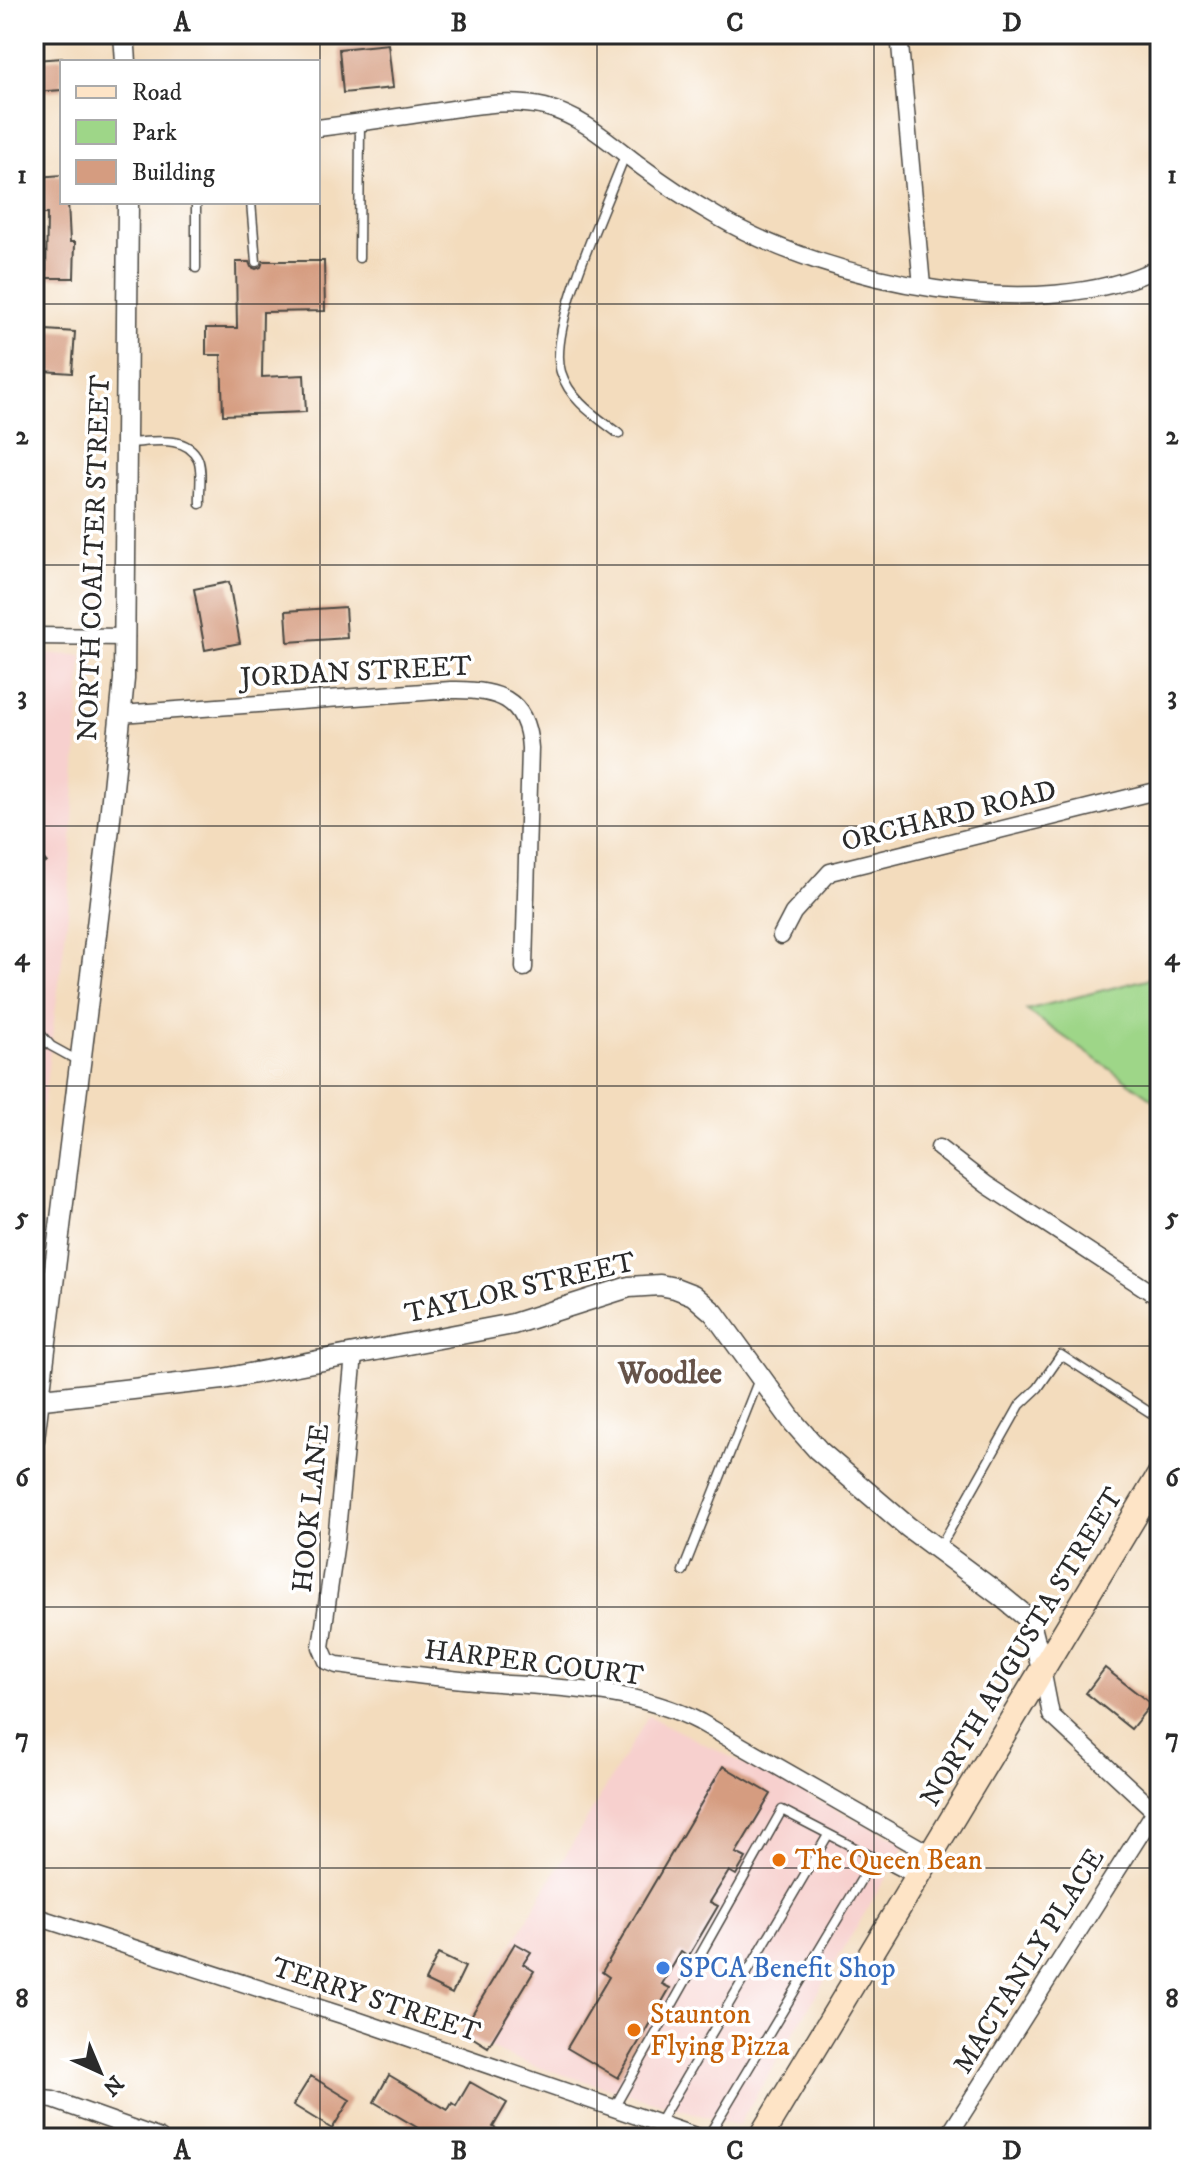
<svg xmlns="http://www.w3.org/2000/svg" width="1194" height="2172" font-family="'IM FELL DW Pica',serif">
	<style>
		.built { fill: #f7d0ce }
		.green { fill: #9ed688; stroke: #64805a; stroke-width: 2 }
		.building { fill: #d59c80 }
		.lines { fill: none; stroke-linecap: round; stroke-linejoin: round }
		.service-casing { stroke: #494641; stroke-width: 11 }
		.minor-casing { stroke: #494641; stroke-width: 19 }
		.tertiary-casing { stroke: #494641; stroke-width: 23 }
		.secondary-casing { stroke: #494641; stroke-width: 27 }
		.path { stroke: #494641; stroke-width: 4; stroke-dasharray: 6 6; stroke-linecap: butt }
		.service { stroke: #fff; stroke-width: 8 }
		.minor { stroke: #fff; stroke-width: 16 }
		.tertiary { stroke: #fff; stroke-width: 20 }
		.secondary { stroke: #fee4c6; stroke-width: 24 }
		.grid { fill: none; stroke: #2b2b2b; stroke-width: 2; stroke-opacity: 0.55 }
		.food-dot { fill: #e8710a; stroke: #fff; stroke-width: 3 }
		.shop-dot { fill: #3f7fe0; stroke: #fff; stroke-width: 3 }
		.labels { text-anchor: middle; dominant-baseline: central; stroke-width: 7; stroke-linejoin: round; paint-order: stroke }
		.street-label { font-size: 28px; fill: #2b2b2b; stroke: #fff }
		.food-label { font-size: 28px; fill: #c56008; stroke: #fff; text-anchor: start }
		.shop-label { font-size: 28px; fill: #366cbe; stroke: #fff; text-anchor: start }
		.neighbourhood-label { font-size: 30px; font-weight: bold; fill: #665349; stroke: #fff }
		.neatline { fill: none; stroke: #2b2b2b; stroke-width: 3 }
		.grid-label { font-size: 26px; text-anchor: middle; font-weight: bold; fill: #2b2b2b }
	</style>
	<rect width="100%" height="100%" fill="#fff"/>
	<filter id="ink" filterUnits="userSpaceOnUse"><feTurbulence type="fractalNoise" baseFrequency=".0125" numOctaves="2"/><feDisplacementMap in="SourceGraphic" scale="16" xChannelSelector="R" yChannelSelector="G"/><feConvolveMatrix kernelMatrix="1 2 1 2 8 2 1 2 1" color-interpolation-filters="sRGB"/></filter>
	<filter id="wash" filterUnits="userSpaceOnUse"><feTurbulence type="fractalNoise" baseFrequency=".006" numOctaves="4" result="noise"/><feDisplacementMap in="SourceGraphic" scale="32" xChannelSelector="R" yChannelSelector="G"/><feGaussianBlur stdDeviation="1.8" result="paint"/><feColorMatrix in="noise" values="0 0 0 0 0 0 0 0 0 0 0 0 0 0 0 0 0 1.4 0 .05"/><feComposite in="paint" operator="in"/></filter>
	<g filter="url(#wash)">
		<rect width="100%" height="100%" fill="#f3dcbd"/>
		<!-- built -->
		<path class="built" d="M 34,654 L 82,655 L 68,913 L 34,1175 Z
			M 648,1716 L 906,1844 L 738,2126 L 537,2067 L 458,2036 Z"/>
		<!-- green -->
		<path class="green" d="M 1160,976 L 1160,1104 L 1026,1010 L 1147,979 Z"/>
		<g id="blocks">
			<!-- building -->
			<path class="building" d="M 388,44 L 393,88 L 343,93 L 339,49 Z
				M 62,58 L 62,90 L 34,92 L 34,60 Z
				M 62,175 L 62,202 L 68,202 L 70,242 L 75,242 L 74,278 L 46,278 L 47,214 L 40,214 L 38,177 Z
				M 263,261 L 324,261 L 325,311 L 263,312 L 262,377 L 304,375 L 306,412 L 223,415 L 221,355 L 206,355 L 206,328 L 237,328 L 236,262 L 249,262 L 251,267 L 256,269 L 261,267 Z
				M 46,330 L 75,332 L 72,373 L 43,371 Z
				M 229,582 L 240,643 L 205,650 L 194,589 Z
				M 345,607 L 347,638 L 288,642 L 286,611 Z
				M 1105,1668 L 1151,1704 L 1131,1729 L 1086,1693 Z
				M 723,1766 L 771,1794 L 736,1853 L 746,1858 L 736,1875 L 729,1871 L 710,1902 L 718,1906 L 688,1957 L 681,1952 L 662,1984 L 670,1988 L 618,2078 L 567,2048 L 609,1977 L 602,1972 Z
				M 515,1943 L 531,1952 L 523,1964 L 534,1971 L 488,2047 L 462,2031 Z
				M 438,1954 L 465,1967 L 452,1994 L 425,1981 Z
				M 389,2075 L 448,2110 L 452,2103 L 456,2106 L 470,2082 L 507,2103 L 493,2127 L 512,2138 L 435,2138 L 374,2102 Z
				M 311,2076 L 350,2100 L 332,2129 L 293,2105 Z"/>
		</g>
	</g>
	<g filter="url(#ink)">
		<use href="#blocks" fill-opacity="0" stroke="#494641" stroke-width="2"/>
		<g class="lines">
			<!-- service casing -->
			<g class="service-casing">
				<path id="service" d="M 196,202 L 196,268
					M 251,202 L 256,262
					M 359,258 L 360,123
					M 619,434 C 597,417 570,401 561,372 C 547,328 608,202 625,155
					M 129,443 C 151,442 187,434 198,459 C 203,471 199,491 200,504
					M 34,688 L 37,636
					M 34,1027 L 51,1046 L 80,1062
					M 939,1549 L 1020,1405 L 1038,1388 L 1061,1355 L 1160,1419
					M 683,1571 L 759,1379
					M 614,2108 L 782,1810 L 913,1878
					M 551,2138 L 552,2135 L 559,2138
					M 653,2138 L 659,2123 L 828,1835
					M 707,2138 L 874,1858"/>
			</g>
			<!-- minor casing -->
			<g class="minor-casing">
				<path id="minor" d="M 899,34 L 922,286
					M 318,128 C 356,123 394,118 432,112 C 470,107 507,98 545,107 C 584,117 611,144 642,167 C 666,185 692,202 718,217 C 829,282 1040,327 1160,267
					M 34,636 L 126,637
					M 121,714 L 451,690 C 496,689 527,697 530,748 L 524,968
					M 781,936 L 793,913 L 830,872 L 1160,790
					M 939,1148 L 987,1185 L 1160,1298
					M 354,1355 L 336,1541 L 321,1647 L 327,1661 L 337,1665 C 386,1671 435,1678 484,1682 C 556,1688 635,1688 700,1722 L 932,1855
					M 1042,1669 L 1051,1715 L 1160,1816
					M 34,1916 L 354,2019 L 701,2138
					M 34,2098 L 53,2100 L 160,2138
					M 947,2138 L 1155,1811"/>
			</g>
			<!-- tertiary casing -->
			<g class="tertiary-casing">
				<path id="tertiary" d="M 124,34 L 126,62
					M 34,1400 L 223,1379 L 513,1324 L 629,1287 L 660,1285 L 675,1288 L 693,1295 L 714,1313 L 794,1423 L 818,1450 L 908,1527 L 1001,1596 L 1029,1619 L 1042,1669
					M 34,1439 L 109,828 L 124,679 L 128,202"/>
			</g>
			<!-- secondary casing -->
			<g class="secondary-casing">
				<path id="secondary" d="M 760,2138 L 1160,1474"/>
			</g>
			<!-- path -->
			<path class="path" d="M 35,850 L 50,868"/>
			<!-- service -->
			<use href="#service" class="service"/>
			<!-- minor -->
			<use href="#minor" class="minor"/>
			<!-- tertiary -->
			<use href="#tertiary" class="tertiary"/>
			<!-- secondary -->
			<use href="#secondary" class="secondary"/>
		</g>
	</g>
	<!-- grid -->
	<path class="grid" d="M 320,34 L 320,2138M 597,34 L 597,2138M 874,34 L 874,2138M 34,304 L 1160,304M 34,565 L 1160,565M 34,826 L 1160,826M 34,1086 L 1160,1086M 34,1346 L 1160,1346M 34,1607 L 1160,1607M 34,1868 L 1160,1868"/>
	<!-- markers -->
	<g class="food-dot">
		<circle cx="779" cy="1860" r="8"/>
		<circle cx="634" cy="2030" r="8"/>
	</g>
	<circle class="shop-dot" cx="663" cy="1968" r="8"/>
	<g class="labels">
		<!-- street labels -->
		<g class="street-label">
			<text transform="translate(94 558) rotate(-88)">NORTH COALTER STREET</text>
			<text transform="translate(356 672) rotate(-3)">JORDAN STREET</text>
			<text transform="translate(949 816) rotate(-14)">ORCHARD ROAD</text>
			<text transform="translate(520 1288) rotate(-13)">TAYLOR STREET</text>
			<text transform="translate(311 1508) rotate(-84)">HOOK LANE</text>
			<text transform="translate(1022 1647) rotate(-59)">NORTH AUGUSTA STREET</text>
			<text transform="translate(534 1663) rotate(7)">HARPER COURT</text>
			<text transform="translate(1029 1961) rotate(-58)">MACTANLY PLACE</text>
			<text transform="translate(376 2000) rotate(18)">TERRY STREET</text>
		</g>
		<!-- food labels -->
		<g class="food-label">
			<text x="795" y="1860">The Queen Bean</text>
			<text x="650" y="2014">Staunton<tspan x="650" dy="32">Flying Pizza</tspan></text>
		</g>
		<!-- shop labels -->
		<g class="shop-label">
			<text x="679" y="1968">SPCA Benefit Shop</text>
		</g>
		<!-- neighbourhood labels -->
		<g class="neighbourhood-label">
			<text x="670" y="1374">Woodlee</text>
		</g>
	</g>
	<!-- margin -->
	<rect width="1194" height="2172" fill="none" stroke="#fff" stroke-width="88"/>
	<!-- legend -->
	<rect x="60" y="60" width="260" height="144" fill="#ffffff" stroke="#aaaaaa" stroke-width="2"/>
	<rect x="76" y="86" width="40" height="12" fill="#fee4c6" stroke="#aaaaaa" stroke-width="2"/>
	<text x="132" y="100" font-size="24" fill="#2b2b2b">Road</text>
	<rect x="76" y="120" width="40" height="24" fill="#9ed688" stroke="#aaaaaa" stroke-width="2"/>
	<text x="132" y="140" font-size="24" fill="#2b2b2b">Park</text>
	<rect x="76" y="160" width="40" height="24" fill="#d59c80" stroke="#aaaaaa" stroke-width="2"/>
	<text x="132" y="180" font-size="24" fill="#2b2b2b">Building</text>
	<!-- north arrow -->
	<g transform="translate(100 2072) rotate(136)" stroke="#ffffff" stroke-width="6" paint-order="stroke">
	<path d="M0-6L14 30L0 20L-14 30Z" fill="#2b2b2b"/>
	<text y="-12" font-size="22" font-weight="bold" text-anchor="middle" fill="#2b2b2b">N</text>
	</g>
	<rect x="44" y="44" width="1106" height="2084" class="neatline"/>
	<g class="grid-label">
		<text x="182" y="31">A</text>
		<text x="459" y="31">B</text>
		<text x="735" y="31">C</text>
		<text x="1012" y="31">D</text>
		<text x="22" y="183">1</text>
		<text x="1172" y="183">1</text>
		<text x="22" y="444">2</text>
		<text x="1172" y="444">2</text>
		<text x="22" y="704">3</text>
		<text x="1172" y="704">3</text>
		<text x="22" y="965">4</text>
		<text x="1172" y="965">4</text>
		<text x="22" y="1225">5</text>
		<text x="1172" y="1225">5</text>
		<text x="22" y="1486">6</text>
		<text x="1172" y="1486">6</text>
		<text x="22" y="1746">7</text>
		<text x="1172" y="1746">7</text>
		<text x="22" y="2007">8</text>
		<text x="1172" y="2007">8</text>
		<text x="182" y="2159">A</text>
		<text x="459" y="2159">B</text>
		<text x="735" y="2159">C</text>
		<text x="1012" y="2159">D</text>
	</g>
</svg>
